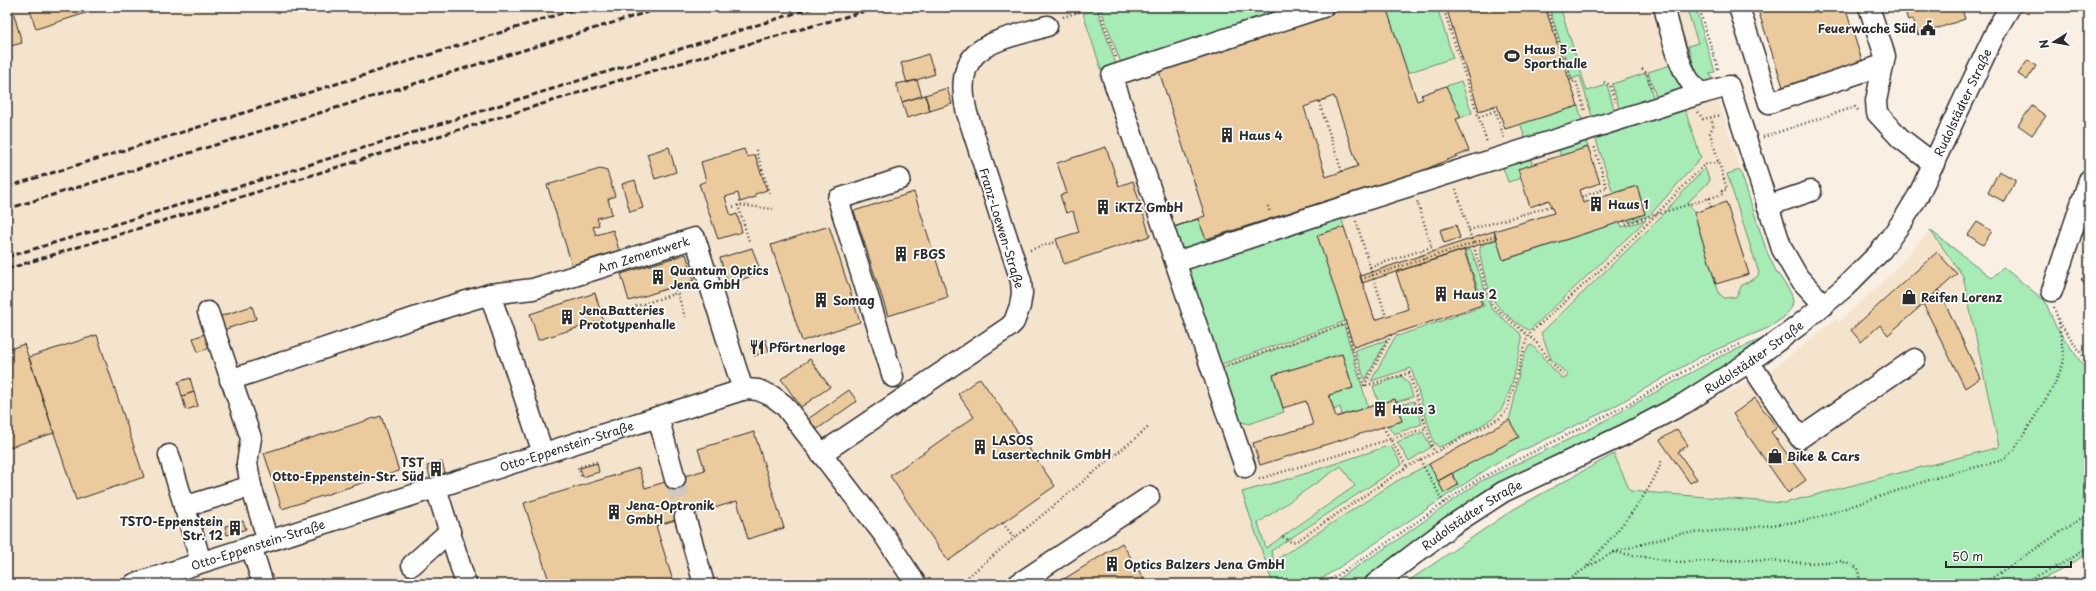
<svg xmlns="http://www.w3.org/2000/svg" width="2096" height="591" font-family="'Playpen Sans',sans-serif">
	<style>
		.built { fill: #f5e4cd }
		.green { fill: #a7ecb7; stroke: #698c71; fill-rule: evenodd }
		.building { fill: #ebcb9d; stroke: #2b2b2b; fill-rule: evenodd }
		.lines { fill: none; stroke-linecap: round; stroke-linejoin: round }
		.minor-tunnel { stroke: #d0c8bd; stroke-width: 20; stroke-dasharray: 20 10; stroke-linecap: butt }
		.minor-casing { stroke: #2b2b2b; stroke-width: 23 }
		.path { stroke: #2b2b2b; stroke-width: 2.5; stroke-dasharray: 1 3; stroke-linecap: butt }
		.minor { stroke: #fff; stroke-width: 20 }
		.rail { stroke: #2b2b2b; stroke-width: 3; stroke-dasharray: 6 3; stroke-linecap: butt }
		.labels { text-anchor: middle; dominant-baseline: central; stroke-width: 3.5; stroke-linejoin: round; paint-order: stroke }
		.poi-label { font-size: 12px; font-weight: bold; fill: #2b2b2b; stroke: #fff; text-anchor: start }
		.street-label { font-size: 12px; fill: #2b2b2b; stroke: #fff }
	</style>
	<rect width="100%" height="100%" fill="#f9efe2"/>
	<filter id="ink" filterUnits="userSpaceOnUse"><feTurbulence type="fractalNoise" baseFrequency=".025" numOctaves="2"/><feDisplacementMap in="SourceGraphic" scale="8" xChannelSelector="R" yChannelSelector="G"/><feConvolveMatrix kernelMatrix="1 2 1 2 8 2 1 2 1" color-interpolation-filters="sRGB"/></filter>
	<g filter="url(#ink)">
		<!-- built -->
		<path class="built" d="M 7,7 L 1078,7 L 1098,59 L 1086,20 L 1120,7 L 1689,7 L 1767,252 L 1776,271 L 1791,293 L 1793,301 L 1792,307 L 1784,317 L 1768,328 L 1703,355 L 1608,410 L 1496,463 L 1314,584 L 7,584 Z
			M 1930,230 L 1963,276 L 1999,447 L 1784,503 L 1630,491 L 1614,454 L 1710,401 L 1770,371 L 1836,319 L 1839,322 L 1885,280 Z"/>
		<!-- green -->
		<path class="green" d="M 1106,7 L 1304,7 L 1122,66 L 1101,9 Z
			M 1386,7 L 1437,7 L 1453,58 L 1407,73 Z
			M 1549,7 L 1560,7 L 1587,91 L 1607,85 L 1616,116 L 1594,123 L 1580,76 L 1572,79 Z
			M 1686,7 L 1695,7 L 1715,72 L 1710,73 L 1714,85 L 1705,88 L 1697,74 L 1688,46 L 1698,43 Z
			M 1097,9 L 1117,67 L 1102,72 L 1083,14 Z
			M 1674,64 L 1688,89 L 1658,103 L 1648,72 Z
			M 1646,73 L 1655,104 L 1621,115 L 1612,84 Z
			M 1461,81 L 1472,113 L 1460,118 L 1446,86 Z
			M 1683,104 L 1701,158 L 1650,215 L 1629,222 L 1628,220 L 1645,214 L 1637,186 L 1613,193 L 1594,133 Z
			M 1578,106 L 1584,126 L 1527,144 L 1520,123 Z
			M 1588,135 L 1590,140 L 1586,141 L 1588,147 L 1561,156 L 1557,145 Z
			M 1530,154 L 1532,165 L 1521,178 L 1508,182 L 1501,162 Z
			M 1705,168 L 1710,181 L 1688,202 L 1694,213 L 1719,293 L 1724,298 L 1736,297 L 1742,285 L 1757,277 L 1759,273 L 1727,174 L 1740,170 L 1767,252 L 1776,271 L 1791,293 L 1793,301 L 1792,307 L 1784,317 L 1768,328 L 1703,355 L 1608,410 L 1496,463 L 1314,584 L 1273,584 L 1242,492 L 1292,478 L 1388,446 L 1392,448 L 1402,465 L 1271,551 L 1274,561 L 1397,481 L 1429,464 L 1444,492 L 1458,485 L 1452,473 L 1518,437 L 1509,420 C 1517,397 1516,368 1529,346 L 1532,345 C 1543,356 1551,368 1562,378 L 1566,378 L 1568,374 L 1552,361 L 1541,333 L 1650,228 ZM 1341,466 L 1355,486 L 1266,548 L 1258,523 Z
			M 1306,207 L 1308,214 L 1182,252 L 1171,228 L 1198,219 L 1206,239 Z
			M 1340,213 L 1344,227 L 1318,235 L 1346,321 L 1216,366 L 1188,270 L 1193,262 Z
			M 1646,220 L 1530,330 C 1524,330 1500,310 1496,304 C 1490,295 1478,258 1480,247 L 1484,244 L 1497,239 L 1504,260 L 1620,222 L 1622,227 Z
			M 1930,230 L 1992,278 L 2003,267 L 2045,301 L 2056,327 L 2083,365 L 2089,362 L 2089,551 C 2071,566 2050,577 2028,584 L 1404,584 L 1514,509 L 1614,454 L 1630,491 L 1784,503 L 1999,447 L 1963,276 Z
			M 1465,250 L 1470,250 L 1472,252 L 1491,308 L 1520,333 L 1522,339 C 1518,357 1512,392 1502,408 C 1494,421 1454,442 1439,447 L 1434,443 L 1411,368 L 1371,381 L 1395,337 L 1484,306 Z
			M 1344,325 L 1368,407 L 1342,415 L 1340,407 L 1334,410 L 1329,395 L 1353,388 L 1342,354 L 1273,375 L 1284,412 L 1249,424 L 1238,421 L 1217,370 Z
			M 1762,339 L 1762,342 L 1681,395 L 1398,555 L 1360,584 L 1330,584 L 1396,541 L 1479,482 L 1586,431 L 1721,356 Z
			M 1387,340 L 1365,380 L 1355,350 Z
			M 1402,376 L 1409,384 L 1413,397 L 1396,402 L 1395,399 L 1379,404 L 1373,386 Z
			M 1414,401 L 1422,424 L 1394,434 L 1387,426 L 1402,421 L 1397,406 Z
			M 1423,432 L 1431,447 L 1409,461 L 1397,442 Z"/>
		<!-- building -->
		<path class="building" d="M 29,7 L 88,7 L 89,12 L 36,29 Z
			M 1351,7 L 1386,7 L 1417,101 L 1423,99 L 1421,95 L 1446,86 L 1460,115 L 1460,118 L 1456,119 L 1469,151 L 1419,172 L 1422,176 L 1410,180 L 1408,175 L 1206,239 L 1198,219 L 1171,228 L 1124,82 ZM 1334,96 L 1358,166 L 1326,177 L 1304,107 Z
			M 1446,7 L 1545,7 L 1578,106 L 1505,129 L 1497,105 L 1479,111 Z
			M 1757,7 L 1845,7 L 1864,67 L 1785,93 Z
			M 1904,7 L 1961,7 L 1965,19 L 1918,35 L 1913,19 L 1908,21 Z
			M 13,11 L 22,43 L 7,47 L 7,13 Z
			M 928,54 L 935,74 L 907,83 L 901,63 Z
			M 2028,60 L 2036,66 L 2027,80 L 2018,74 Z
			M 1159,71 L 1205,216 L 1171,228 L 1124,82 Z
			M 917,80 L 922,96 L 902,102 L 896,84 Z
			M 947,88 L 952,104 L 930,111 L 925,95 Z
			M 925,95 L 930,111 L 907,118 L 902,102 Z
			M 2032,106 L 2046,116 L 2032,135 L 2018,125 Z
			M 669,147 L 676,172 L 655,179 L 647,154 Z
			M 1106,147 L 1119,186 L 1133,181 L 1150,236 L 1064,264 L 1056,239 L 1079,232 L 1073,211 L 1066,213 L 1060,195 L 1067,193 L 1057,163 Z
			M 1588,147 L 1600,183 L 1579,190 L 1583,203 L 1637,186 L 1645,214 L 1503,260 L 1494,231 L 1554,213 L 1549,200 L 1530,207 L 1518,169 Z
			M 744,149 L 747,157 L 755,155 L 767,190 L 755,194 L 756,197 L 740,202 L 738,193 L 725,197 L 731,216 L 737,214 L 742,232 L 718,239 L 699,184 L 706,181 L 701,162 Z
			M 600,169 L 607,171 L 615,196 L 608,199 L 612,214 L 597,218 L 599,225 L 593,227 L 596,235 L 613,230 L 619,250 L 572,265 L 547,185 Z
			M 1999,171 L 2016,180 L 2005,202 L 1988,193 Z
			M 635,180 L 643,208 L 630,212 L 622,184 Z
			M 914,192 L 948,297 L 888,316 L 854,211 Z
			M 1726,202 L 1749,274 L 1716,284 L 1694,213 Z
			M 1977,222 L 1992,231 L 1983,245 L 1968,235 Z
			M 1456,225 L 1460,238 L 1444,243 L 1440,230 Z
			M 829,226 L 860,322 L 802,341 L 771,245 Z
			M 1344,227 L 1375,320 L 1408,309 L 1396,272 L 1464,250 L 1482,305 L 1354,347 L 1317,235 Z
			M 1494,231 L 1497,239 L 1362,283 L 1360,276 Z
			M 752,248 L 761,273 L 728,284 L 720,258 Z
			M 1937,252 L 1957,274 L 1888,335 L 1880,325 L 1861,342 L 1851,330 Z
			M 686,254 L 694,280 L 629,301 L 621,274 Z
			M 2089,273 L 2089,292 L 2081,279 Z
			M 1939,290 L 1980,378 L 1965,388 L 1923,304 Z
			M 595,293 L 603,320 L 538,340 L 530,314 Z
			M 252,306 L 256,319 L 223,330 L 218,317 Z
			M 205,334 L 210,348 L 198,352 L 193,338 Z
			M 97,335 L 144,477 L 76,500 L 29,357 Z
			M 765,339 L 769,351 L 754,356 L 750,343 Z
			M 24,344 L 54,433 L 7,448 L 7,350 Z
			M 1342,354 L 1353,388 L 1329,395 L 1336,417 L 1395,399 L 1402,421 L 1260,465 L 1253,443 L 1313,425 L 1306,401 L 1283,408 L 1273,375 Z
			M 810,359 L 830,387 L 801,407 L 781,379 Z
			M 190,378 L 194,392 L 182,396 L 178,382 Z
			M 980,378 L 1055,486 L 948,561 L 890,476 L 974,417 L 958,394 Z
			M 849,390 L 857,401 L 816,430 L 808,419 Z
			M 194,392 L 198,406 L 186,410 L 182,396 Z
			M 1755,398 L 1777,428 L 1771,432 L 1806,480 L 1788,493 L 1733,414 Z
			M 381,416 L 399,471 L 282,509 L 264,453 Z
			M 1509,420 L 1519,437 L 1438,481 L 1429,464 Z
			M 1677,429 L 1688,445 L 1678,452 L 1697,479 L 1690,483 L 1660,440 Z
			M 754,432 L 784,528 L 748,539 L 737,501 L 656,526 L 674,584 L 550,584 L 524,503 L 639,468 L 645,488 L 705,470 L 698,449 Z
			M 442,462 L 445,473 L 430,477 L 427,466 Z
			M 597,463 L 599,472 L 583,477 L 580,468 Z
			M 1452,473 L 1458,485 L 1444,493 L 1438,481 Z
			M 243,521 L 246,529 L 227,535 L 225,526 Z
			M 1122,543 L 1147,584 L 1056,584 Z"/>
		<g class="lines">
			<!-- minor-tunnel -->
			<path class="minor-tunnel" d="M 675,479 L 685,517"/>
			<!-- minor casing -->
			<g class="minor-casing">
				<g id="minor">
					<path d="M 1664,7 C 1670,28 1681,85 1703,93 L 1729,86 L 1782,249 L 1798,277 L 1824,305"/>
					<path d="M 1739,7 L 1769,103 L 1883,65"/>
					<path d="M 1869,7 L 1885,56 L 1876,101 L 1877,113 L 1900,138 L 1934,164"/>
					<path d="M 1767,206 L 1811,191"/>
					<path d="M 1176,262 L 1312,217 L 1703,93"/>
					<path d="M 2052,291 L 2089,180"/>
					<path d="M 490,294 L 543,453"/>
					<path d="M 208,312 L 251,438 L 247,463 L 251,486"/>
					<path d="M 1749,362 L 1800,438 L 1915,359"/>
					<path d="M 893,377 L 838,199 L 900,179"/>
					<path id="s1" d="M 230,380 L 447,307 L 490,294 L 533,289 L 695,238 L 743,390"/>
					<path d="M 658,417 L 675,479"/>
					<path d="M 821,454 L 1009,327 L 1014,322 L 1020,306 L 1022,293 L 1021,281 L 967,113 C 950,44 995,42 1047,26"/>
					<path d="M 169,455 L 201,562"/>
					<path d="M 1245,467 L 1112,76 L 1323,7"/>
					<path d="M 436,488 L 466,584"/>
					<path d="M 184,507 L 251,486 L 268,541"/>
					<path d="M 685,517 L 704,584"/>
					<path d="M 251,546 L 263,584"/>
					<path d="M 412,565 L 450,531"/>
					<path id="s2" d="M 134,584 L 739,391 L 746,389 L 758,390 L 772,396 L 784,405 L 884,535 L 916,584"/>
					<path d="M 1018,584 L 1149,497"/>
					<path id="s3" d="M 1375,584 L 1451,526 L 1503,492 L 1626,434 L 1685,403 L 1749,362 L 1798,326 L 1845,287 L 1880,252 L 1904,219 L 1918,196 L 1998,27 L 2010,7"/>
				</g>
			</g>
			<!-- path -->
			<path class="path" d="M 1098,7 L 1116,57
				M 1443,7 L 1487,143
				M 1547,7 L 1572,82 L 1576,81 L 1585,111
				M 1698,7 L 1719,71
				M 1063,17 L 1094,7
				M 1642,69 L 1647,73 L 1652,90
				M 1604,82 L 1610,85 L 1615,102
				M 1319,102 L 1342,172
				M 1494,106 L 1504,138
				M 1698,112 L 1703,119 L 1721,115
				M 1479,117 L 1495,111
				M 1763,137 L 1855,107 L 1858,110
				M 756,150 L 770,194
				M 1456,189 L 1492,305 L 1536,342 L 1557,369 L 1563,374
				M 1582,197 L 1607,188 L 1594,146
				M 1709,198 L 1711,207
				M 738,205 L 749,241
				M 1268,206 L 1270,213
				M 733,207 L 739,205 L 773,209
				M 1356,221 L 1370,267 L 1432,247 L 1417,201
				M 1624,221 L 1625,224 L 1723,194 L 1722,191 L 1727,189 L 1710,133 L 1713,126 L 1711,118
				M 1469,230 L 1551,206
				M 1030,250 L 1055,242
				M 1421,251 L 1425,263
				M 1370,267 L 1386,316
				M 1361,279 L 1496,236
				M 675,286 L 685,317
				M 2054,307 L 2059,322 L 2089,364
				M 628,309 L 677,293
				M 1391,335 L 1364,386 L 1409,373 L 1434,452
				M 1228,365 L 1345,324 L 1364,386
				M 1383,427 L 1407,467
				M 1420,460 L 1444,503
				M 581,476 L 578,467 L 597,462
				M 1259,479 L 1427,428
				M 1003,523 L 1015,539
				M 1283,537 L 1291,542 L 1297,541 L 1407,467 L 1500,418 L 1507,410 L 1528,335 L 1619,253 L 1704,165 L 1718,161
				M 1614,552 L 1679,534 L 1741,529 L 1810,520 L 1935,478 L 2003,460 L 2014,450 L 2054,386 L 2064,361 L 2059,322
				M 1587,566 C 1612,536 1651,496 1662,459
				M 959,584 L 1150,426
				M 1324,584 L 1388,542 L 1477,480 L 1631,403 L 1709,357 L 1741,344
				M 1562,584 L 1586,568 L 1614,552 L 1675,562 L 1748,560 L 1809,563 L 1841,561 L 1858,568 L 1860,584
				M 1983,584 L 2089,513
				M 2015,584 C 2042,575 2066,564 2089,546"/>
			<!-- minor -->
			<use href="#minor" class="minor"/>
			<!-- rail -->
			<path class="rail" d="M 7,187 L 582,7
				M 7,209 L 664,7
				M 7,257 L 212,195 L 815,7
				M 7,269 L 617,81 L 880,7"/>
		</g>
	</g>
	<!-- icons -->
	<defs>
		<g id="civic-bare" transform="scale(1.2)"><path d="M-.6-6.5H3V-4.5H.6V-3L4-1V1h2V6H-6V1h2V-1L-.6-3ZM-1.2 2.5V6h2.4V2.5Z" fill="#2b2b2b" stroke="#fff" stroke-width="2.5" paint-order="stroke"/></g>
		<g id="stadium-bare" transform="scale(1.2)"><path d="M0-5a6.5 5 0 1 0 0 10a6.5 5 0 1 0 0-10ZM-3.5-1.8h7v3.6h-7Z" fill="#2b2b2b" stroke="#fff" stroke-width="2.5" paint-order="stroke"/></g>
		<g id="building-bare" transform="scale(1.2)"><path d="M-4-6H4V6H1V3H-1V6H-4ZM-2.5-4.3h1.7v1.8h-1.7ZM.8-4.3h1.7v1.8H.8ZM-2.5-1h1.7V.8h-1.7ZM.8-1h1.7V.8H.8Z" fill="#2b2b2b" stroke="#fff" stroke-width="2.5" paint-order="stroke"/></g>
		<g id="shop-bare" transform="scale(1.2)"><path d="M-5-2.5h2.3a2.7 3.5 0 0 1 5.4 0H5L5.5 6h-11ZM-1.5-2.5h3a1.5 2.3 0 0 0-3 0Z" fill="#2b2b2b" stroke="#fff" stroke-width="2.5" paint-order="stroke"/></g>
		<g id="restaurant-bare" transform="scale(1.2)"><path d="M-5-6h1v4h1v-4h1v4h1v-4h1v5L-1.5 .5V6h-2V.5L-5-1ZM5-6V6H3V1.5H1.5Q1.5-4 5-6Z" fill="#2b2b2b" stroke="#fff" stroke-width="2.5" paint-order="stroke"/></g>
	</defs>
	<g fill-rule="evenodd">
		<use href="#civic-bare" x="1928" y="28"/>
		<use href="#stadium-bare" x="1512" y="56"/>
		<use href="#building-bare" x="1227" y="135"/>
		<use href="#building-bare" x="1596" y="204"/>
		<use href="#building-bare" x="1103" y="207"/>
		<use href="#building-bare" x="901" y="254"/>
		<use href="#building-bare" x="658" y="277"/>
		<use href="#building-bare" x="1441" y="294"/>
		<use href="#shop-bare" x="1909" y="297"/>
		<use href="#building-bare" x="821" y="300"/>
		<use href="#building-bare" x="567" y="317"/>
		<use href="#restaurant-bare" x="757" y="347"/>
		<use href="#building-bare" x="1380" y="409"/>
		<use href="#building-bare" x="980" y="447"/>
		<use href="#shop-bare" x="1775" y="456"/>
		<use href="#building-bare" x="436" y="469"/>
		<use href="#building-bare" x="614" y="512"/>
		<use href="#building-bare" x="235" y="528"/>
		<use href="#building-bare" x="1112" y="564"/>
	</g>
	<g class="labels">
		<!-- poi labels -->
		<g class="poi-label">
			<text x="1916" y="28" text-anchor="end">Feuerwache Süd</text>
			<text x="1524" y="49">Haus 5 –<tspan x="1524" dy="14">Sporthalle</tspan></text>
			<text x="1239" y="135">Haus 4</text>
			<text x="1608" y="204">Haus 1</text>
			<text x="1115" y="207">iKTZ GmbH</text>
			<text x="913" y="254">FBGS</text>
			<text x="670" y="270">Quantum Optics<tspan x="670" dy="14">Jena GmbH</tspan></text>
			<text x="1453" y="294">Haus 2</text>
			<text x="1921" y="297">Reifen Lorenz</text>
			<text x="833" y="300">Somag</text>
			<text x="579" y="310">JenaBatteries<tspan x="579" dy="14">Prototypenhalle</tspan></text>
			<text x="769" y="347">Pförtnerloge</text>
			<text x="1392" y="409">Haus 3</text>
			<text x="992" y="440">LASOS<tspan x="992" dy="14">Lasertechnik GmbH</tspan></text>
			<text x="1787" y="456">Bike &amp; Cars</text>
			<text x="424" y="462" text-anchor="end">TST<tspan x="424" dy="14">Otto-Eppenstein-Str. Süd</tspan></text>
			<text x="626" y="505">Jena-Optronik<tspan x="626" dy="14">GmbH</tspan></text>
			<text x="223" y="521" text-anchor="end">TSTO-Eppenstein<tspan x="223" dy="14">Str. 12</tspan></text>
			<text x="1124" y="564">Optics Balzers Jena GmbH</text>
		</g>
		<!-- street labels -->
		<g class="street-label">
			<text stroke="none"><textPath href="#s3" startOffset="779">Rudolstädter Straße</textPath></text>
			<text transform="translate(1002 228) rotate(73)">Franz-Loewen-Straße</text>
			<text stroke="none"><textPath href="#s1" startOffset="433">Am Zementwerk</textPath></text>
			<text stroke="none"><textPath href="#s3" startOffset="443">Rudolstädter Straße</textPath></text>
			<text stroke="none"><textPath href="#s2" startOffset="454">Otto-Eppenstein-Straße</textPath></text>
			<text stroke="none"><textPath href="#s3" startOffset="119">Rudolstädter Straße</textPath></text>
			<text stroke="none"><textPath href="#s2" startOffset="130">Otto-Eppenstein-Straße</textPath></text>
		</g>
	</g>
	<!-- margin -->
	<rect width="2096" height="591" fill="none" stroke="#fff" stroke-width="24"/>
	<rect x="12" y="12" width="2072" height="567" fill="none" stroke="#2b2b2b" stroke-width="1.5" filter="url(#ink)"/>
	<!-- north arrow -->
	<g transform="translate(2054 42) rotate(259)" stroke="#ffffff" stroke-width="3" paint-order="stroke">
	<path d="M0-3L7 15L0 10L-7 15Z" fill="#2b2b2b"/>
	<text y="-6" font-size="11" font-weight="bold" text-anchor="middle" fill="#2b2b2b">N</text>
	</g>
	<!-- scale -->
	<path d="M1946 561v6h125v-6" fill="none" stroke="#2b2b2b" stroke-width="2"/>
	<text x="1952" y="561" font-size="12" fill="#2b2b2b" stroke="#ffffff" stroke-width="3" paint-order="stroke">50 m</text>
</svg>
